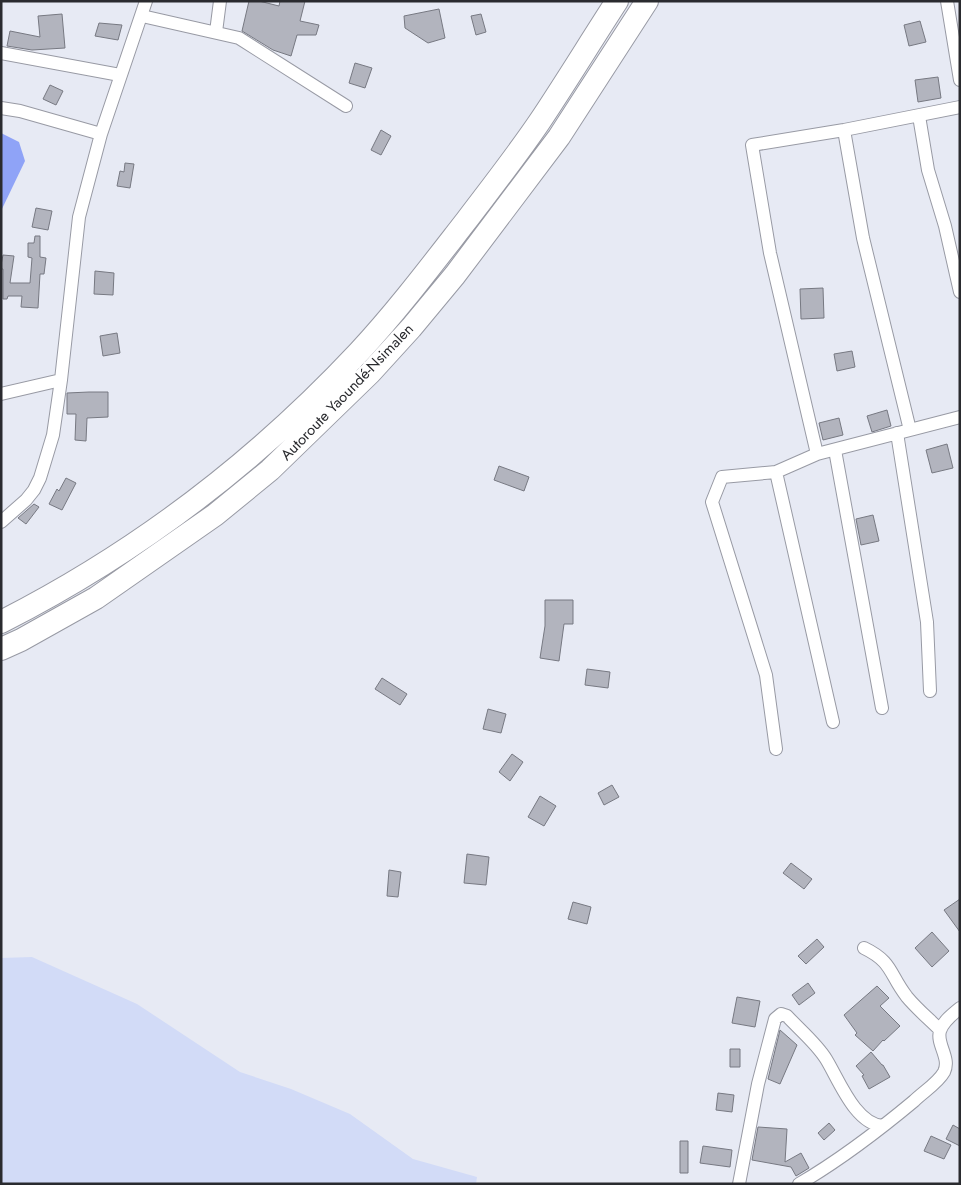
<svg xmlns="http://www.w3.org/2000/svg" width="961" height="1185" font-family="Jost,sans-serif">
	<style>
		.green { fill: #d2dbf7 }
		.forest { fill: #8fa3f7 }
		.building { fill: #b2b4be; stroke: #777982 }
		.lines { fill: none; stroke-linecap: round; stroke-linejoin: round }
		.minor-casing { stroke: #989aa4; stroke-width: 14 }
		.motorway-casing { stroke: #989aa4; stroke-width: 24 }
		.minor { stroke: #fff; stroke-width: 12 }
		.motorway { stroke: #fff; stroke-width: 22 }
		.labels { text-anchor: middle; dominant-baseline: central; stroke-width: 4.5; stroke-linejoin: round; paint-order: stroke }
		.street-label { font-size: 15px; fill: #2a2b2f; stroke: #fff }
	</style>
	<rect width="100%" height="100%" fill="#e7eaf4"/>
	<!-- green -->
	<path class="green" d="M 32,957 L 137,1004 L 240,1072 L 291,1089 L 350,1114 L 413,1159 L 477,1177 L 476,1184 L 1,1184 L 1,958 Z"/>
	<!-- forest -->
	<path class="forest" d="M 1,133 L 19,142 L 25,161 L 1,211 Z"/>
	<!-- building -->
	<path class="building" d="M 249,1 L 259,1 L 279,6 L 280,1 L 305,1 L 300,21 L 319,25 L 316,35 L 297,35 L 291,56 L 273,50 L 242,31 Z
		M 439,9 L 445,38 L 428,43 L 405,28 L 404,16 Z
		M 62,14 L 65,48 L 32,50 L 7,46 L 10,31 L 40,37 L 38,16 Z
		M 481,14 L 486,32 L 476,35 L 471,16 Z
		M 920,21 L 926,42 L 909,46 L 904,25 Z
		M 99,23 L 122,25 L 118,40 L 95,36 Z
		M 355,63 L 372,68 L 365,88 L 349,83 Z
		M 938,77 L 941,98 L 918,102 L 915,80 Z
		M 50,85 L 63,91 L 56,105 L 43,99 Z
		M 381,130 L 391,136 L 381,155 L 371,150 Z
		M 125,163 L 134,164 L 130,188 L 117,186 L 120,171 L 124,172 Z
		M 36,208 L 52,211 L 48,230 L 32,227 Z
		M 35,236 L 40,236 L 40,257 L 46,258 L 44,274 L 40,274 L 38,308 L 21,307 L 22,296 L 8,296 L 7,299 L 3,299 L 3,269 L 1,269 L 1,265 L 3,255 L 14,256 L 10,283 L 30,283 L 32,258 L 28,257 L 28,243 L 34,243 Z
		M 95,271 L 114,273 L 113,295 L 94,294 Z
		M 823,288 L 824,318 L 801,319 L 800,289 Z
		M 117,333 L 120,353 L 103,356 L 100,336 Z
		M 852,351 L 855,367 L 837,371 L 834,354 Z
		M 89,392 L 108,392 L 108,417 L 87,418 L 86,441 L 75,440 L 76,414 L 67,414 L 67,393 Z
		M 887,410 L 891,426 L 872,432 L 867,416 Z
		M 839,418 L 843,435 L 823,440 L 819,423 Z
		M 947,444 L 953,468 L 932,473 L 926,450 Z
		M 499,466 L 529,477 L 524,491 L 494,480 Z
		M 66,478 L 76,483 L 62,510 L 49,504 L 57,489 L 59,491 Z
		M 34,504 L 39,507 L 26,524 L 18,518 Z
		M 873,515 L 879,541 L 861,545 L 856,519 Z
		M 545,600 L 573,600 L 573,624 L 564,624 L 559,661 L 540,658 L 545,626 Z
		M 587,669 L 610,672 L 608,688 L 585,685 Z
		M 382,678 L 407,694 L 400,705 L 375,689 Z
		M 488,709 L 506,714 L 501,733 L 483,729 Z
		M 512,754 L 523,762 L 510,781 L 499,772 Z
		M 612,785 L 619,797 L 604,805 L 598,793 Z
		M 540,796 L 556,806 L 544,826 L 528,817 Z
		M 467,854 L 489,857 L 486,885 L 464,883 Z
		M 791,863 L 812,879 L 804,889 L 783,873 Z
		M 389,870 L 401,872 L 398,897 L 387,896 Z
		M 960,899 L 960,932 L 944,910 Z
		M 573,902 L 591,907 L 587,924 L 568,919 Z
		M 932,932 L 949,951 L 932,967 L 915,948 Z
		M 817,939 L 824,947 L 806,964 L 798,956 Z
		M 808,983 L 815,993 L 799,1005 L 792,995 Z
		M 877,986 L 889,998 L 880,1006 L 900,1026 L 884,1041 L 883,1040 L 873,1051 L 855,1035 L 857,1033 L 844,1015 Z
		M 737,997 L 760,1001 L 755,1027 L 732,1023 Z
		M 780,1030 L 797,1045 L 780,1084 L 768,1079 Z
		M 730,1049 L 740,1049 L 740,1067 L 730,1067 Z
		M 871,1052 L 882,1065 L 883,1065 L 890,1077 L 869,1089 L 862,1076 L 864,1075 L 856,1066 Z
		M 718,1093 L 734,1095 L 732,1112 L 716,1110 Z
		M 829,1123 L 835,1130 L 824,1140 L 818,1133 Z
		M 953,1125 L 960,1129 L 960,1146 L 946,1139 Z
		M 758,1127 L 787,1129 L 785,1162 L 801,1153 L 809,1168 L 796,1176 L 791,1167 L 752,1160 Z
		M 931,1136 L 951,1145 L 944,1159 L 924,1151 Z
		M 680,1141 L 688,1141 L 688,1173 L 680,1173 Z
		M 703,1146 L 732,1150 L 730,1167 L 700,1163 Z"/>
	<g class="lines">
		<!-- minor casing -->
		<g class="minor-casing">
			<path id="minor" d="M 947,1 L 960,80
				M 142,16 L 239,38 L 346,106
				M 216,32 L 220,1
				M 1,53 L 120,75
				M 1,108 L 20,111 L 101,134
				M 919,116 L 928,170 L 945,226 L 960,292
				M 844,130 L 863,238 L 910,430
				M 1,394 L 61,380
				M 897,433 L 927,622 L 930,691
				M 835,450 L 882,708
				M 817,454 L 770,253 L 752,145 L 844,130 L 960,107
				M 776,472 L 833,722
				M 1,522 L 26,500 L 34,490 L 40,478 L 53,435 L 61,380 L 79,217 L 101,134 L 146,1
				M 776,749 L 766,675 L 712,502 L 722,477 L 776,472 L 817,454 L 960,417
				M 864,948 C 893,962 889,974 907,997 C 917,1009 929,1019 940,1030
				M 739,1184 L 758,1084 L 775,1019 L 781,1014 L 787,1016 C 799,1029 817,1044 826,1059 C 839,1080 855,1124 883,1126
				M 799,1184 C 840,1160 878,1131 914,1101 C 923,1092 938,1083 944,1072 C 951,1058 936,1044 940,1031 C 943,1021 953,1014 960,1008"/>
		</g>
		<!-- motorway casing -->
		<g class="motorway-casing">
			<path id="motorway" d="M 1,622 C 135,554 256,462 359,352 C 397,311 431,266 466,221 C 491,188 517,155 540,121 C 566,82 591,41 617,1
				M 1,649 L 21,640 L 96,598 L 215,515 L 270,470 L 370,373 L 411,328 L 455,275 L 559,137 L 647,1"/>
		</g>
		<!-- minor -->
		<use href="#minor" class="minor"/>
		<!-- motorway -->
		<use href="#motorway" class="motorway"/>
	</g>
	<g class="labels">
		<!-- street labels -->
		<g class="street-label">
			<text transform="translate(347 392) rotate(-46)">Autoroute Yaoundé-Nsimalen</text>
		</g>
	</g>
	<!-- border -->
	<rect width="961" height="1185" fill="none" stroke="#2a2b2f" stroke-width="5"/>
</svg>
